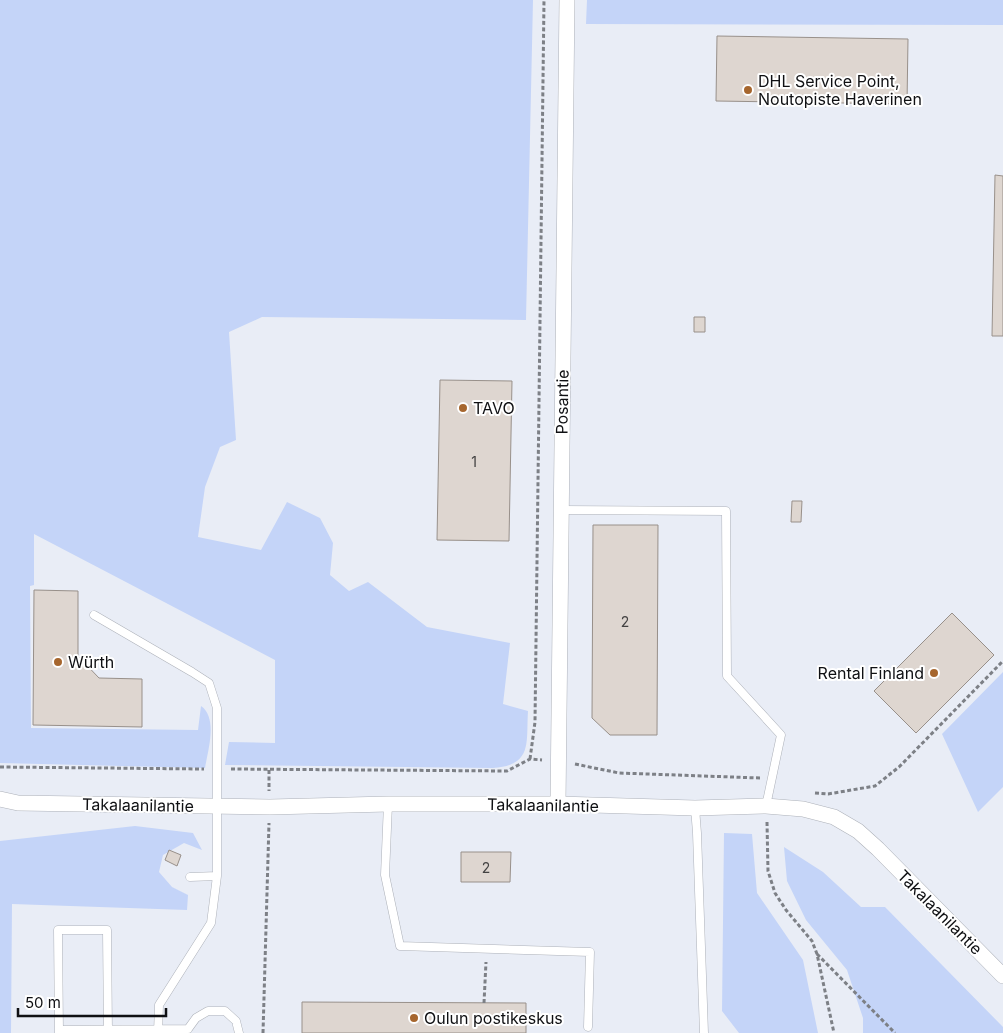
<svg xmlns="http://www.w3.org/2000/svg" width="1003" height="1033" font-family="Inter,sans-serif">
	<style>
		.green { fill: #c4d4f8 }
		.building { fill: #ded6d0; stroke: #98908a }
		.lines { fill: none; stroke-linecap: round; stroke-linejoin: round }
		.lane-casing { stroke: #adb1b9; stroke-width: 9 }
		.street-casing { stroke: #adb1b9; stroke-width: 16 }
		.path { stroke: #7d8086; stroke-width: 3; stroke-dasharray: 4 2.5; stroke-linecap: butt }
		.lane { stroke: #fff; stroke-width: 8 }
		.street { stroke: #fff; stroke-width: 15 }
		.poi-dot { fill: #a6662e; stroke: #fff; stroke-width: 2 }
		.labels { text-anchor: middle; dominant-baseline: central; stroke-width: 4; stroke-linejoin: round; paint-order: stroke }
		.number-label { font-size: 14px; fill: #434242 }
		.poi-label { font-size: 16px; fill: #0f1013; stroke: #fff; text-anchor: start }
		.street-label { font-size: 16px; fill: #0f1013; stroke: #fff }
	</style>
	<rect width="100%" height="100%" fill="#e9edf6"/>
	<!-- green -->
	<path class="green" d="M 0,0 L 533,0 L 526,320 L 262,317 L 229,332 L 236,440 L 220,447 L 205,487 L 198,537 L 261,550 L 287,502 L 320,518 L 333,543 L 330,575 L 349,591 L 368,582 L 427,627 L 510,643 L 503,704 L 528,711 C 526,743 533,765 493,768 L 225,765 L 229,742 L 275,743 L 275,660 L 34,534 L 34,585 L 30,586 L 31,728 L 198,730 L 201,706 C 218,718 208,750 205,768 L 0,763 Z
		M 587,0 L 1003,0 L 1003,25 L 586,24 Z
		M 1003,672 L 1003,787 L 978,812 L 942,734 Z
		M 135,826 L 193,833 L 202,850 L 184,843 L 163,855 L 159,872 L 172,887 L 188,895 L 187,910 L 12,904 L 11,1033 L 0,1033 L 0,841 Z
		M 724,833 L 752,834 L 757,893 L 803,960 L 818,1033 L 739,1033 L 722,1011 Z
		M 784,847 L 823,872 L 861,907 L 885,907 L 1003,1027 L 1003,1033 L 863,1033 L 863,1018 L 847,970 L 806,920 L 787,881 Z"/>
	<!-- building -->
	<path class="building" d="M 717,36 L 908,39 L 907,104 L 716,101 Z
		M 995,175 L 1003,176 L 1003,336 L 992,336 Z
		M 694,317 L 705,317 L 705,332 L 694,332 Z
		M 440,380 L 512,381 L 509,541 L 437,540 Z
		M 792,501 L 802,501 L 801,522 L 791,522 Z
		M 593,525 L 658,525 L 657,735 L 610,735 L 592,718 Z
		M 34,590 L 78,591 L 78,656 L 99,678 L 142,679 L 142,727 L 33,725 Z
		M 952,613 L 994,655 L 916,733 L 874,691 Z
		M 169,850 L 181,855 L 177,866 L 165,860 Z
		M 461,852 L 511,852 L 510,882 L 461,882 Z
		M 302,1002 L 526,1003 L 526,1033 L 302,1033 Z"/>
	<g class="lines">
		<!-- lane casing -->
		<g class="lane-casing">
			<path id="lane" d="M 561,510 L 726,511 L 727,676 L 781,735 L 766,806
				M 94,615 L 192,672 L 209,683 L 217,708 L 217,876 L 211,923 L 159,1005 L 158,1033
				M 388,804 L 385,875 L 400,946 L 590,952 L 588,1027
				M 695,808 L 697,833 L 704,1033
				M 190,877 L 217,876
				M 188,1029 L 196,1018 L 208,1011 L 225,1011 L 236,1021 L 239,1033
				M 59,1030 L 188,1029
				M 59,1033 L 58,930 L 107,930 L 108,1033"/>
		</g>
		<!-- street casing -->
		<g class="street-casing">
			<path id="street" d="M 0,799 L 18,803 L 270,807 L 388,804 L 558,804 L 695,808 L 766,806 L 803,809 L 834,817 L 858,831 L 878,849 L 1003,976
				M 558,804 L 567,0"/>
		</g>
		<!-- path -->
		<path class="path" d="M 530,759 L 535,722 L 544,0
			M 575,764 L 619,773 L 760,778
			M 0,767 L 204,769
			M 231,769 L 507,771 L 530,759 L 542,760
			M 269,770 L 269,791
			M 815,793 L 828,794 L 875,786 L 899,767 L 1003,661
			M 767,822 L 768,871 L 775,893 L 786,910 L 812,941 L 817,954 L 834,1033
			M 817,954 L 895,1033
			M 484,1003 L 486,962
			M 263,1033 L 269,823"/>
		<!-- lane -->
		<use href="#lane" class="lane"/>
		<!-- street -->
		<use href="#street" class="street"/>
	</g>
	<!-- markers -->
	<g class="poi-dot">
		<circle cx="748" cy="90" r="5"/>
		<circle cx="463" cy="408" r="5"/>
		<circle cx="58" cy="662" r="5"/>
		<circle cx="934" cy="673" r="5"/>
		<circle cx="414" cy="1018" r="5"/>
	</g>
	<g class="labels">
		<!-- number labels -->
		<g class="number-label">
			<text x="474" y="461">1</text>
			<text x="625" y="621">2</text>
			<text x="486" y="867">2</text>
		</g>
		<!-- poi labels -->
		<g class="poi-label">
			<text x="758" y="81">DHL Service Point,<tspan x="758" dy="18">Noutopiste Haverinen</tspan></text>
			<text x="473" y="408">TAVO</text>
			<text x="68" y="662">Würth</text>
			<text x="924" y="673" text-anchor="end">Rental Finland</text>
			<text x="424" y="1018">Oulun postikeskus</text>
		</g>
		<!-- street labels -->
		<g class="street-label">
			<text transform="translate(562 402) rotate(-89)">Posantie</text>
			<text transform="translate(138 805) rotate(1)">Takalaanilantie</text>
			<text transform="translate(543 805) rotate(1)">Takalaanilantie</text>
			<text transform="translate(940 912) rotate(45)">Takalaanilantie</text>
		</g>
	</g>
	<!-- scale -->
	<path d="M18 1008v8h148v-8" fill="none" stroke="#0f1013" stroke-width="2.5"/>
	<text x="25" y="1008" font-size="15" fill="#0f1013" stroke="#ffffff" stroke-width="4" paint-order="stroke">50 m</text>
</svg>
